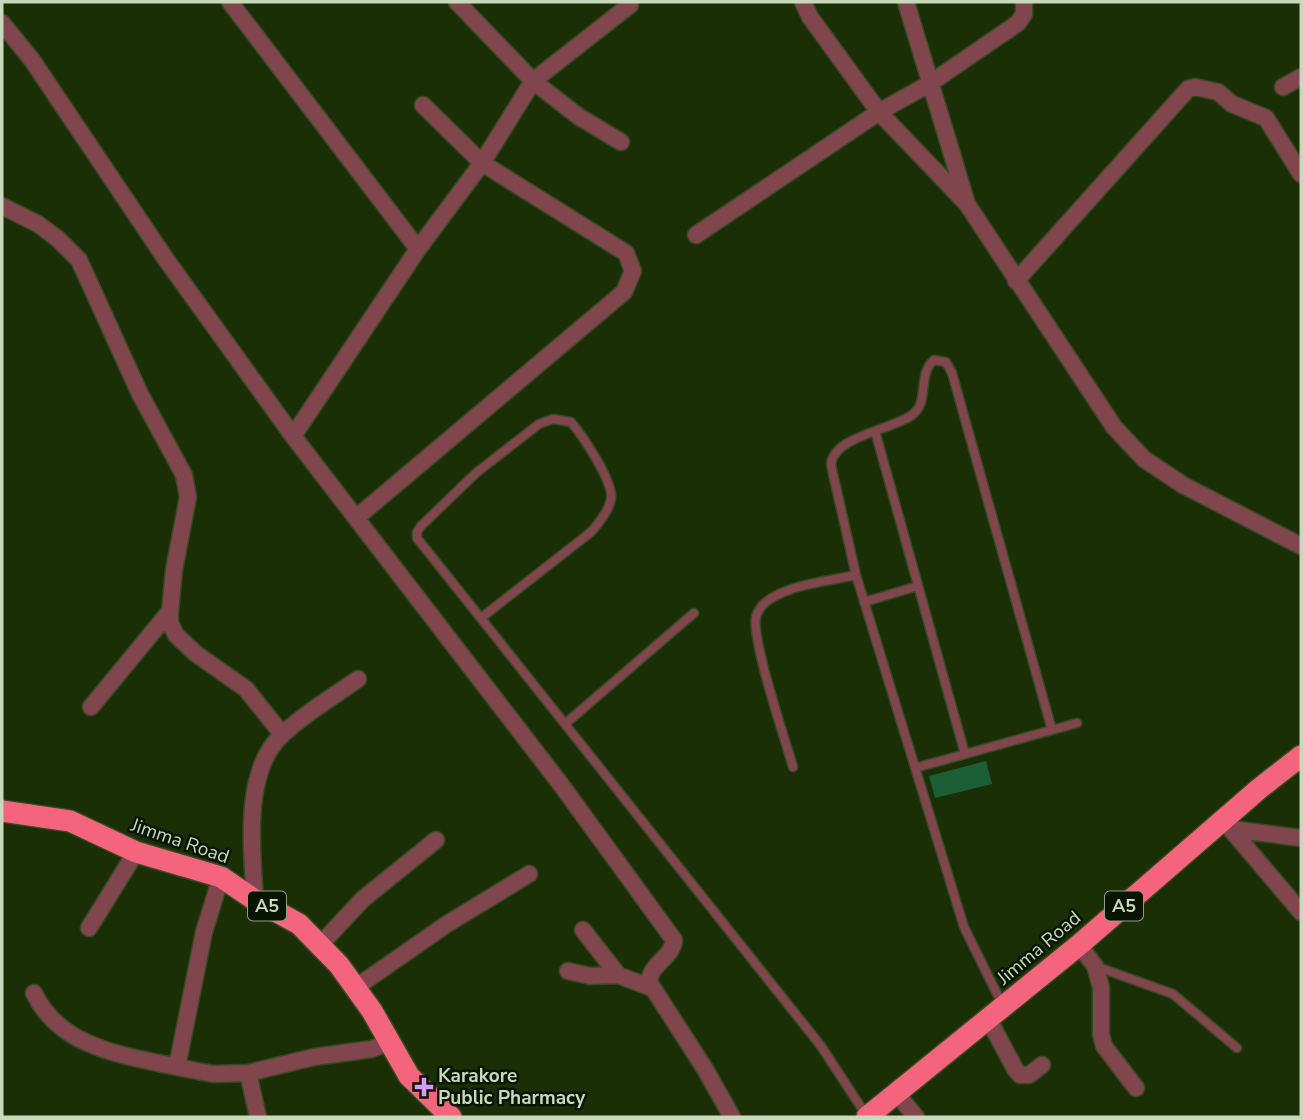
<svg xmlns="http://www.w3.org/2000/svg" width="1303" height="1119" font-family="'Nunito Sans',sans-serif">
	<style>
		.building { fill: #1c5e36 }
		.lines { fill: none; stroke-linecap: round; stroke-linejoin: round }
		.lane-casing { stroke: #364a23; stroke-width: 11 }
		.street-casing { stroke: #364a23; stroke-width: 19 }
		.highway-casing { stroke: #364a23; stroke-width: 24 }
		.lane { stroke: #80454d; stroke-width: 8 }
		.street { stroke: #80454d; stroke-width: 16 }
		.highway { stroke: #f5647d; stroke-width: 21 }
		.poi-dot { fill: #d79bf9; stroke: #091502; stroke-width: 2.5 }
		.labels { text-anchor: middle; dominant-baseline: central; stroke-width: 5; stroke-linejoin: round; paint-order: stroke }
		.shield { fill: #091502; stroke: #8e9e84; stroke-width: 2 }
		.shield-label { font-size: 18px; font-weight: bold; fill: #c7d8bb }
		.street-label { font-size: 19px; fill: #c7d8bb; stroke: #091502 }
		.poi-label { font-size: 19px; font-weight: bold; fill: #c7d8bb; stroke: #091502; text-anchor: start }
	</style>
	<rect width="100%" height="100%" fill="#1a2f06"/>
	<!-- building -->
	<path class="building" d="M 986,761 L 992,784 L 935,798 L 929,776 Z"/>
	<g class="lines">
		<!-- lane casing -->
		<g class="lane-casing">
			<path id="lane" d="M 875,431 L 965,754
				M 864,602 L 918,586
				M 481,618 L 591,532 C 599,523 609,511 611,499 C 614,482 582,435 571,422 L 553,419 L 539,424 L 476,473 L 421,526 L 417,532 L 417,538 L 821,1046 L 866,1115
				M 565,724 L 694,613
				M 793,767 C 785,739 751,639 756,616 C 756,615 761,607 761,607 C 779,585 830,581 856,575
				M 915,768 L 1077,723
				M 1095,966 L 1173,994 L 1237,1048
				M 1003,1006 L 964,927 L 856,575 L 831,465 C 833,436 892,430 912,415 C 930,402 917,374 934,360 L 946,362 L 952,373 L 1052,730"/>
		</g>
		<!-- street casing -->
		<g class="street-casing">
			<path id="street" d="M 230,2 L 418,249
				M 803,2 L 810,17 L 879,112 L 967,204 L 906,2
				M 2,23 L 32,60 L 165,258 L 293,436 L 562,786 L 674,940 C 673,957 650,964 649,982 L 705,1069 L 732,1117
				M 1283,87 L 1301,77
				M 621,142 L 578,116 L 533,81 L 630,5
				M 967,204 L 1114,427 L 1144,459 L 1183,485 L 1301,546
				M 2,206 L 38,224 L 58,239 L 79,260 L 140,394 L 184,475 L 188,497 L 174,570 L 170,611 L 170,623 L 176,635 L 195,653 L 246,689 L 282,734
				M 696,235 L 879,112 L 929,84 L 1018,23 L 1024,14 L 1024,2
				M 1016,281 L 1188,89 L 1195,87 L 1218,92 L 1232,104 L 1266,118 L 1301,174
				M 293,436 L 418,249 L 482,163 L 533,81 L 457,2
				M 356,518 L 624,292 L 633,271 L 626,253 L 482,163 L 423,105
				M 91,707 L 170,611
				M 1223,820 L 1301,912
				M 1231,829 L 1301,838
				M 221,877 L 204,932 L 177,1067 L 213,1074 L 248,1073 L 314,1057 L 372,1049 L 388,1042
				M 255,900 C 252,851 242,770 283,734 C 305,713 333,697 358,679
				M 89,928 L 136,852
				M 583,930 L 618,975
				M 320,945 L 363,899 L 436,840
				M 1079,945 L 1095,966 L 1101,987 L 1101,1034 L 1104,1046 L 1136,1088
				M 568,971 L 590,976 L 618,975 L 652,988
				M 355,988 L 447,924 L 529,874
				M 34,993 C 60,1048 123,1055 177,1067
				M 989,1020 L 1015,1069 L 1020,1075 L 1029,1075 L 1042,1065
				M 248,1073 L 258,1117
				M 897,1094 L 916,1117"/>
		</g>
		<!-- highway casing -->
		<g class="highway-casing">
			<path id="highway" d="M 2,811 L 70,821 L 136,852 L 221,877 L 255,900 L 299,924 L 339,965 L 372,1011 L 409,1076 L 451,1117
				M 867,1117 L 1079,945 L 1260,788 L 1301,756"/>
		</g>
		<!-- lane -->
		<use href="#lane" class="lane"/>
		<!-- street -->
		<use href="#street" class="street"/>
		<!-- highway -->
		<use href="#highway" class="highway"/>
	</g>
	<!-- markers -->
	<path class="poi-dot" d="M420.5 1076.5h7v7h7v7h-7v7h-7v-7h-7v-7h7z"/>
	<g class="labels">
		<!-- shield labels -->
		<g class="shield">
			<rect x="248" y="891.5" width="38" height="29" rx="5"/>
			<rect x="1105" y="891.5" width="38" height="29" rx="5"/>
		</g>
		<g class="shield-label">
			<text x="267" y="906">A5</text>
			<text x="1124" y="906">A5</text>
		</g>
		<!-- street labels -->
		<g class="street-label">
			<text transform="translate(180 841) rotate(19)">Jimma Road</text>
			<text transform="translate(1039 948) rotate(-40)">Jimma Road</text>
		</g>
		<!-- poi labels -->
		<g class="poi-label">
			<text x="438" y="1076">Karakore<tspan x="438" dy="22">Public Pharmacy</tspan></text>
		</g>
	</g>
	<!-- border -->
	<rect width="1303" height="1119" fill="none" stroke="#c7d8bb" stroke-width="7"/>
</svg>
